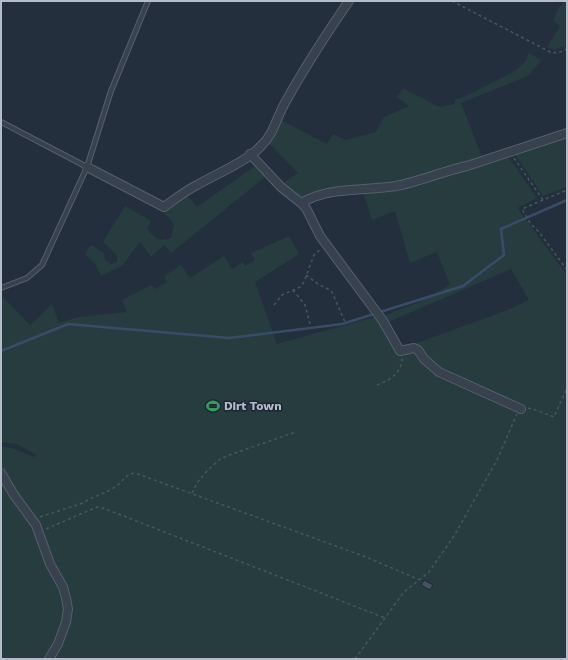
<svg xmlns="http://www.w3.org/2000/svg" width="568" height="660" font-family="'Work Sans',sans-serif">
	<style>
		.green { fill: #263c3f }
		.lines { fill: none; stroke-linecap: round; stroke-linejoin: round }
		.stream { stroke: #394c67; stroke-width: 2.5 }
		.building { fill: #455162; stroke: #1f2835 }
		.lane-casing { stroke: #565f6c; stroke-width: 6 }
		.street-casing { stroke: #565f6c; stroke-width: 10 }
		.path { stroke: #44595c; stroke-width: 1.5; stroke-dasharray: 3 3; stroke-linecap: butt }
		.lane { stroke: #38414e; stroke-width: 4 }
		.street { stroke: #38414e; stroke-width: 8 }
		.labels { text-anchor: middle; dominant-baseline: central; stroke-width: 3; stroke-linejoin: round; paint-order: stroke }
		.poi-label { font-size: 12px; font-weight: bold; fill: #b4bcc9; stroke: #1d2633; text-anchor: start }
	</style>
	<rect width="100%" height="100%" fill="#242f3e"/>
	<!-- green -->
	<path class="green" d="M 566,1 L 567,1 L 566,53 L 563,46 L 554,50 L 547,47 L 560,26 L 553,20 L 559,7 Z
		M 529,53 L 541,60 L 528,76 L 461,103 L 482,157 L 404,182 L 322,192 L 310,194 L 302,199 L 283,183 L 298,173 L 268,142 L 281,120 L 327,144 L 333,134 L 345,140 L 376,132 L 384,117 L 409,106 L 397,97 L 403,88 L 439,107 L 455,104 L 454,100 L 464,97 L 515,71 L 526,61 Z
		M 567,135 L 567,187 L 543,196 L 514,153 Z
		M 507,155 L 537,198 L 519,207 L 518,209 L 567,275 L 567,659 L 1,659 L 1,446 L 15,449 L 33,457 L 37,455 L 16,444 L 1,442 L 1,295 L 30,325 L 52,304 L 59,323 L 78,317 L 127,312 L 122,300 L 151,285 L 155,289 L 167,282 L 164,276 L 181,265 L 190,278 L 224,256 L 232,269 L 243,262 L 245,266 L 255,260 L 251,253 L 289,236 L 299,254 L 255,282 L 277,344 L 378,316 L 398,350 L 505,311 L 529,300 L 511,269 L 386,323 L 383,316 L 417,303 L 450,285 L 437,252 L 410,263 L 395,211 L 372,220 L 363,192 Z
		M 255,166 L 265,177 L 171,253 L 164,245 L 151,257 L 140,242 L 123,265 L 101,276 L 95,264 L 85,254 L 91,245 L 104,253 L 105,260 L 111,264 L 117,262 L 117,255 L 103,242 L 125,206 L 151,221 L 147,229 C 156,239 158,242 171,238 L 174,225 L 164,212 L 187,195 L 197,207 Z"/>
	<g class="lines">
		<!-- stream -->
		<path class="stream" d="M 1,351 L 68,324 L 229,338 L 342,324 L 463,286 L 504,255 L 501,229 L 567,200"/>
	</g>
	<!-- building -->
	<path class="building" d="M 424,580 L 433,585 L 430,590 L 421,585 Z"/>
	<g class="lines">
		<!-- lane casing -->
		<g class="lane-casing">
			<path id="lane" d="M 1,122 L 87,167
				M 1,288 L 27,278 L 42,265 L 87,167 L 111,91 L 148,1"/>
		</g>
		<!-- street casing -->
		<g class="street-casing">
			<path id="street" d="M 250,154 L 281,187 L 301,203 C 332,185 368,192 401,185 C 423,180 444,171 467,166 L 567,133
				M 87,167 L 164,207 C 175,199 185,191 197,185 C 216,174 246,162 261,146 C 274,134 277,116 286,101 C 305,67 327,33 349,1
				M 301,203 L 306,208 L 320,236 L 383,321 L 400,351 L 414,348 L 418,350 L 424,359 L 439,372 L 521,409
				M 1,473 L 14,495 L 36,525 L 50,564 L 63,587 L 66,598 L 68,609 L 66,622 L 58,644 L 49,659"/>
		</g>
		<!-- path -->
		<path class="path" d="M 452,1 L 552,53 L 560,52 L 567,49
			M 514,158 L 543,200 L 567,190
			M 543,200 L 522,209 L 530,223 L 539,232 L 567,270
			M 306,275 L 318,284 L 328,289 L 332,292 L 345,322
			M 293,290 L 305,305 L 310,324
			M 274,305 L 282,295 L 300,287 L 304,282 L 314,255 L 321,249
			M 377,385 C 390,380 402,373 402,358
			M 528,408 L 539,411 L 554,417 L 567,388
			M 192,493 L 197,483 L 206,472 L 220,459 L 232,454 L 296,432
			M 40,517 L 83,503 C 93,496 105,494 115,487 C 124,481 124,475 135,473 L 366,557 L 420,580
			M 46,529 L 97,507 L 103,508 L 385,618
			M 355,659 L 404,592 L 429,572 L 454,536 L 497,460 L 517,414"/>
		<!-- lane -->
		<use href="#lane" class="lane"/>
		<!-- street -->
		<use href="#street" class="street"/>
	</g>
	<!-- icons -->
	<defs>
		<g id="stadium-bare" transform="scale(1.08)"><path d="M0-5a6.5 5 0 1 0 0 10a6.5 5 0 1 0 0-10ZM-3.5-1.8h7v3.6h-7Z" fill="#2e9e5b" stroke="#1d2633" stroke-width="2.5" paint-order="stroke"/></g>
	</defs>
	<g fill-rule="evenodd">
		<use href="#stadium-bare" x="213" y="406"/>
	</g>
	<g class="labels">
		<!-- poi labels -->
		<g class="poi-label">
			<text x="224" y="406">Dirt Town</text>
		</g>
	</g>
	<!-- border -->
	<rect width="568" height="660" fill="none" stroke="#b4bcc9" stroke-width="4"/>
</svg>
